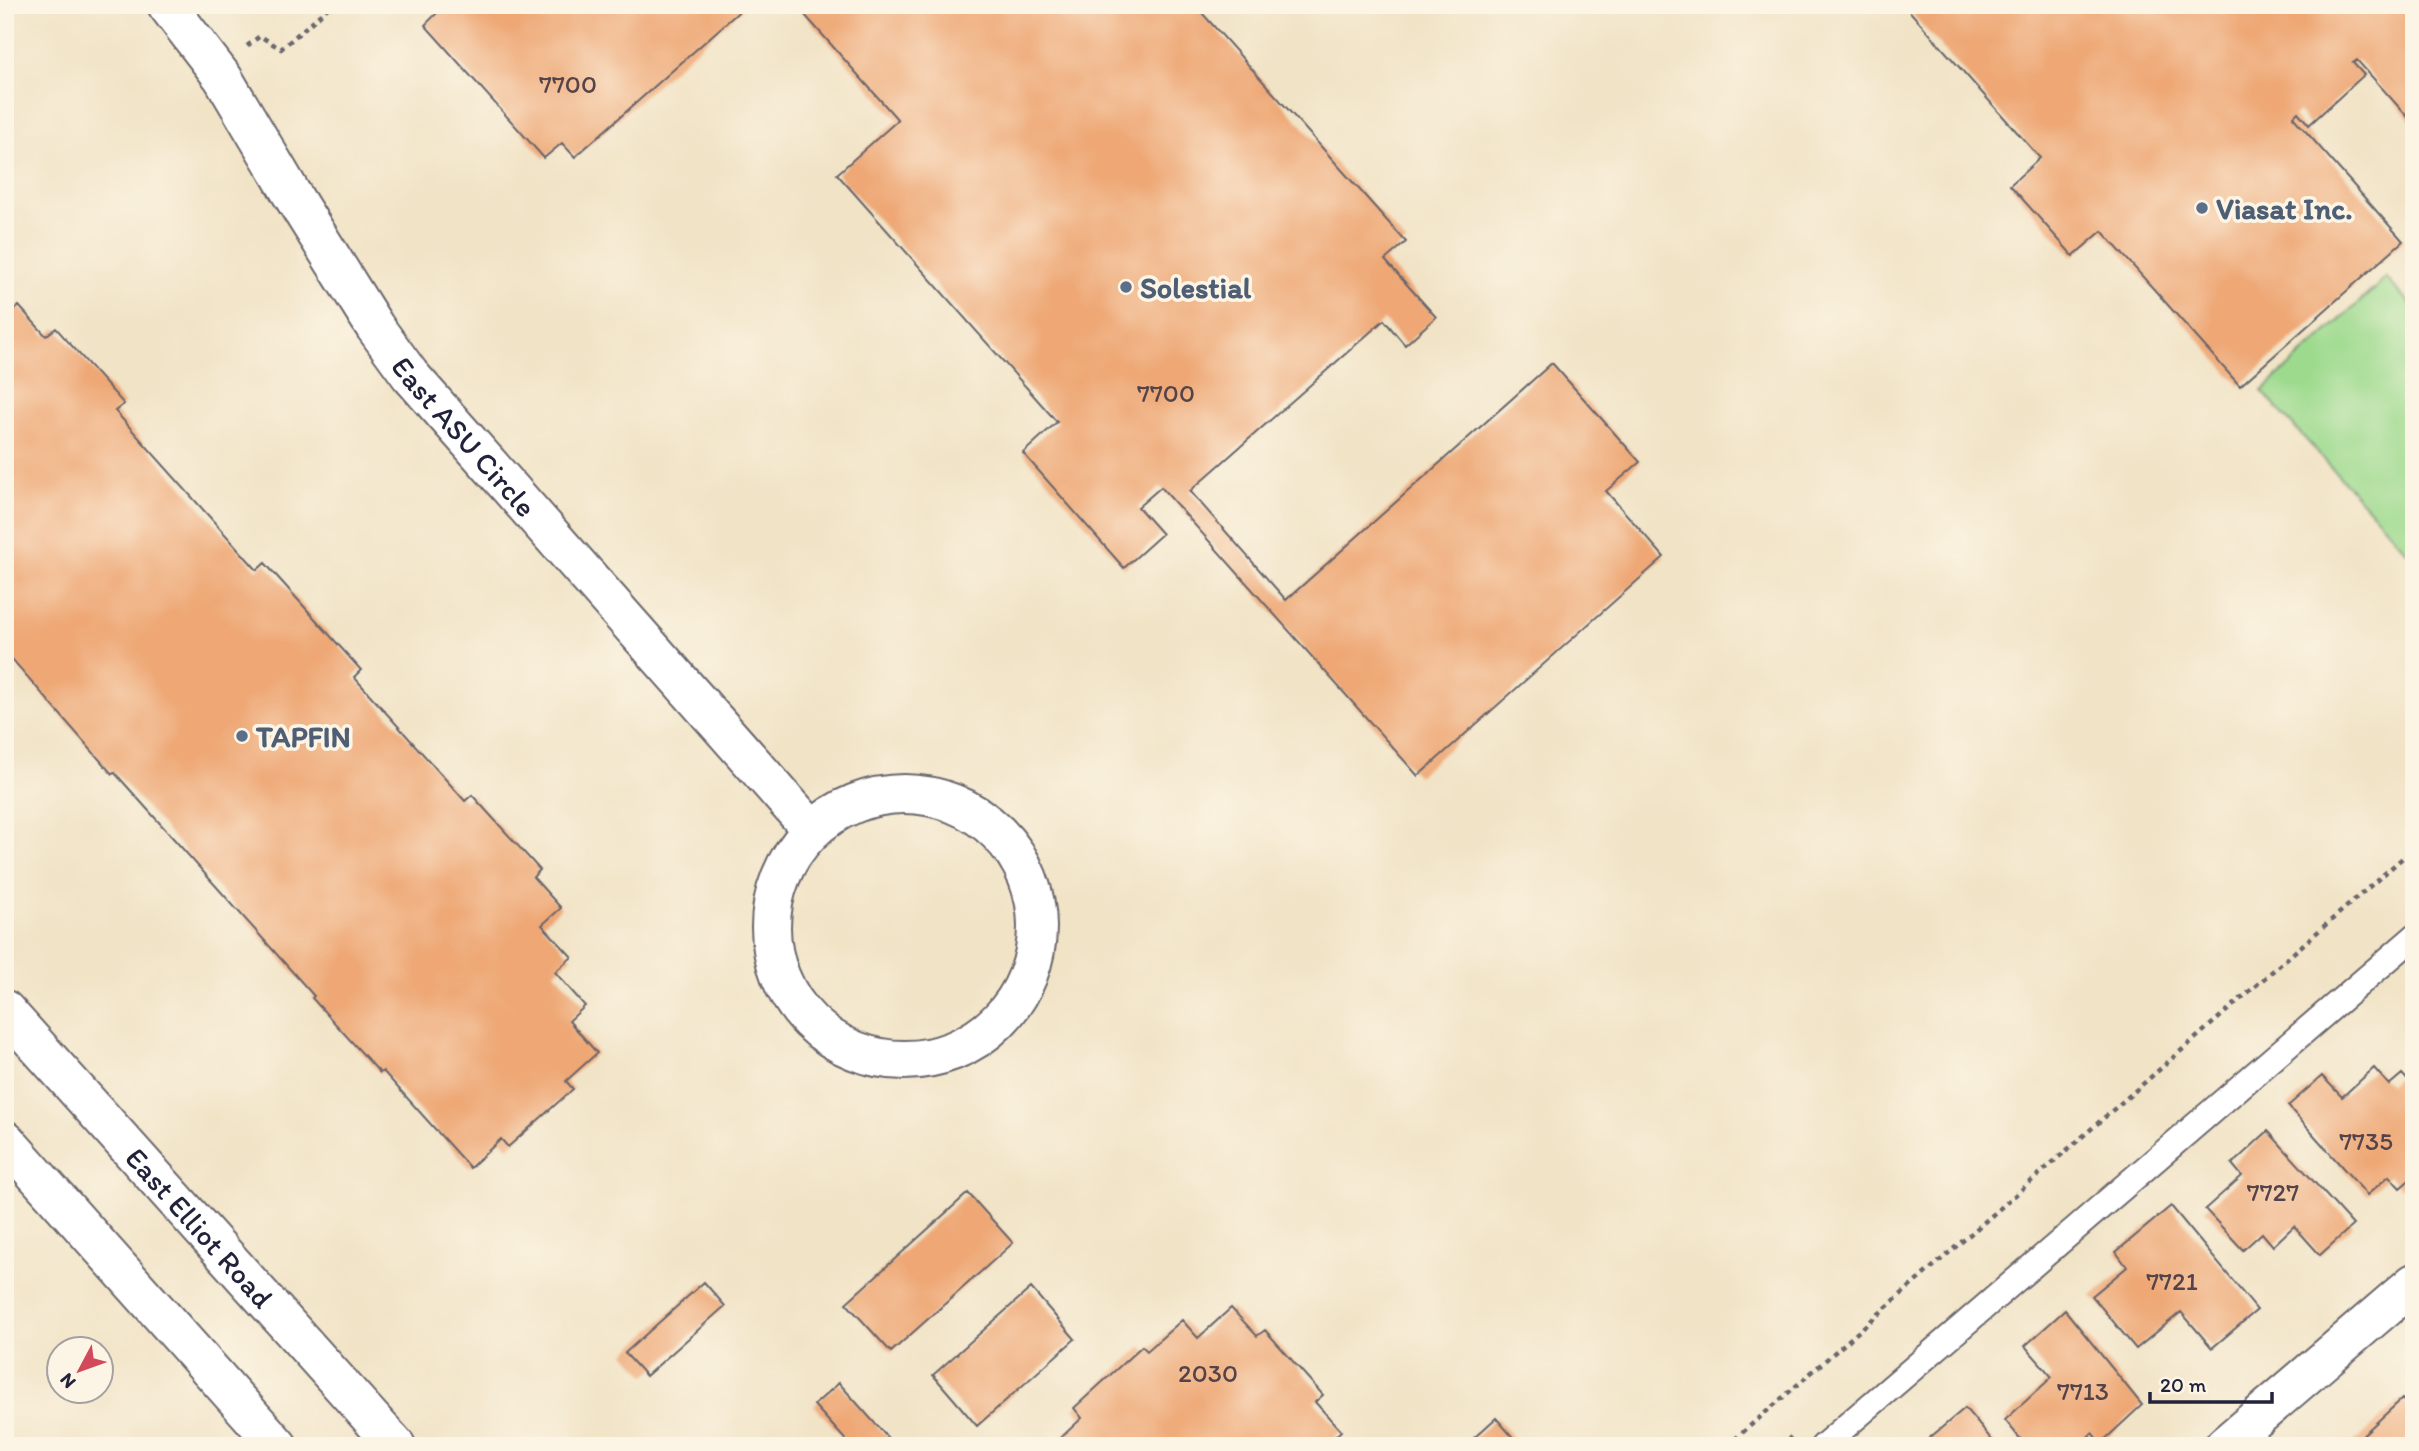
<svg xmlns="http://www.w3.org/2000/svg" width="2419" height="1451" font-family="Itim,sans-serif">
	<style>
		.green { fill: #9dda8e; stroke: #607e64; stroke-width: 2 }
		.building { fill: #eea775 }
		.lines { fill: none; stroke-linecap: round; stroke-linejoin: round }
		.lane-casing { stroke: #6a666c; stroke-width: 28 }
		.street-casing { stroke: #6a666c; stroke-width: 42 }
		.secondary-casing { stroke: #6a666c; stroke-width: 42 }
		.path { stroke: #6a666c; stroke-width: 4.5; stroke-dasharray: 5 5; stroke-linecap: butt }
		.lane { stroke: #fff; stroke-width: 24 }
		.street { stroke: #fff; stroke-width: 38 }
		.secondary { stroke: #fff; stroke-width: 38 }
		.service-dot { fill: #5c6f8a; stroke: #fcf5e5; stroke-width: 2.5 }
		.labels { text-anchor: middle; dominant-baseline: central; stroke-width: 7; stroke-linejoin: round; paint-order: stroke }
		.number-label { font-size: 26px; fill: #55434a }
		.service-label { font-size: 30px; font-weight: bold; fill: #4e5e75; stroke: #fcf5e5; text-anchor: start }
		.street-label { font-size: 30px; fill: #22223b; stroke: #fcf5e5 }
	</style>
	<rect width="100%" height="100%" fill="#fcf5e5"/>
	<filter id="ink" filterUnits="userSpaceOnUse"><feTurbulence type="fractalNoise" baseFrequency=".0143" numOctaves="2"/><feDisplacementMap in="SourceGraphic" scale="14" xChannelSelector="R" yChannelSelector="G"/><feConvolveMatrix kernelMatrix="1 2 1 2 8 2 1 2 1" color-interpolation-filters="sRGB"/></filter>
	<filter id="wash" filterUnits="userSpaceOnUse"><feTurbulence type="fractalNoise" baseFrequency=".00686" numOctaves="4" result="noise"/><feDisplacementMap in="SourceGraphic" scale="28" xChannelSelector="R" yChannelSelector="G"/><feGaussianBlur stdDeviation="1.57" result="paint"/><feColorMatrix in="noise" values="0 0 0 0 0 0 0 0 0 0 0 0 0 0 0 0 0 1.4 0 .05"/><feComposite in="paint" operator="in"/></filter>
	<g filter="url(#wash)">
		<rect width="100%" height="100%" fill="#f1e3c6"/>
		<!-- green -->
		<path class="green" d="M 2386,278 L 2414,308 L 2414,559 L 2262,391 Z"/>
		<g id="blocks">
			<!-- building -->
			<path class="building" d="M 434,5 L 740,5 L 743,8 L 575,157 L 562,143 L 544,158 L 425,25 L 439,11 Z
				M 796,5 L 1195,5 L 1406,242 L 1385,260 L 1436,317 L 1405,345 L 1384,320 L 1190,491 L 1286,600 L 1552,363 L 1640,462 L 1606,491 L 1664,557 L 1418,776 L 1161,487 L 1138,507 L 1162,534 L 1124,568 L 1023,453 L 1057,422 L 837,174 L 898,120 Z
				M 1904,5 L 2414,5 L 2414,124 L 2357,60 L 2353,63 L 2364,75 L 2309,125 L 2298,112 L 2293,117 L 2403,241 L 2240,386 L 2102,231 L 2073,256 L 2010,185 L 2040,158 Z
				M 19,306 L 46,336 L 56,328 L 124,404 L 115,411 L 257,570 L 265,563 L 361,670 L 354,677 L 465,801 L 472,795 L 540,870 L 533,877 L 561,908 L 542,925 L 572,957 L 555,972 L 585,1006 L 569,1021 L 597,1053 L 566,1081 L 573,1089 L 508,1147 L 501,1139 L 470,1168 L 383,1071 L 380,1073 L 312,998 L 314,996 L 115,773 L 112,774 L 5,651 L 5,319 Z
				M 2374,1068 L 2389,1085 L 2402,1074 L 2414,1087 L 2414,1176 L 2400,1188 L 2389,1176 L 2367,1195 L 2288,1106 L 2322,1076 L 2342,1097 Z
				M 2268,1131 L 2353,1225 L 2320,1255 L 2294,1226 L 2273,1246 L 2262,1233 L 2243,1250 L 2205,1209 L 2242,1176 L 2232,1164 Z
				M 968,1193 L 1013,1243 L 891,1352 L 846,1303 Z
				M 2171,1206 L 2257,1310 L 2212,1348 L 2181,1312 L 2136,1349 L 2092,1296 L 2127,1267 L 2116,1252 Z
				M 704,1282 L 725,1306 L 646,1376 L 625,1353 Z
				M 1031,1288 L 1075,1339 L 977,1426 L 933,1375 Z
				M 1231,1308 L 1257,1336 L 1265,1330 L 1323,1395 L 1315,1402 L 1341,1431 L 1325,1446 L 1052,1446 L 1082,1418 L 1074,1408 L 1142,1346 L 1147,1351 L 1182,1320 L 1198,1338 Z
				M 2065,1310 L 2142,1405 L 2101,1443 L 2092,1433 L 2078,1446 L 2026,1446 L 2005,1420 L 2052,1377 L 2025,1346 Z
				M 839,1383 L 895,1446 L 851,1446 L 814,1405 Z
				M 2402,1399 L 2414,1412 L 2414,1446 L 2354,1446 L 2353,1444 Z
				M 1965,1408 L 1997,1446 L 1920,1446 Z
				M 1496,1418 L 1517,1442 L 1514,1446 L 1465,1446 Z"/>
		</g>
	</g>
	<g filter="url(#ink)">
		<use href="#blocks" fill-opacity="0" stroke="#6a666c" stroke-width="2"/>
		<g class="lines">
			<!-- lane casing -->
			<g class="lane-casing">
				<path id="lane" d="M 1823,1446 L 2414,937"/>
			</g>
			<!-- street casing -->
			<g class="street-casing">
				<g id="street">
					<path id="s1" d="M 167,5 L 223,78 L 291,193 L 375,327 L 410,375 L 811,829"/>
					<circle cx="904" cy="927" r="133"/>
					<path d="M 2224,1446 L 2414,1283"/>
				</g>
			</g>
			<!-- secondary casing -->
			<g class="secondary-casing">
				<g id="secondary">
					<path id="s2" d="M 5,1010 L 396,1446"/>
					<path d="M 5,1140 L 278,1446"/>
				</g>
			</g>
			<!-- path -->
			<path class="path" d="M 247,46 L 260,36 L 281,49 L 331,5
				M 1727,1446 L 2414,848
				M 1781,1446 L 1791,1437"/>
			<!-- lane -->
			<use href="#lane" class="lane"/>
			<!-- street -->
			<use href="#street" class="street"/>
			<!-- secondary -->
			<use href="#secondary" class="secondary"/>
		</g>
	</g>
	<!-- markers -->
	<g class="service-dot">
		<circle cx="2202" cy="208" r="7"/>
		<circle cx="1126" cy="287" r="7"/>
		<circle cx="242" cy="736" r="7"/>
	</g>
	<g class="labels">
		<!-- number labels -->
		<g class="number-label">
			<text x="568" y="84">7700</text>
			<text x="1166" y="393">7700</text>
			<text x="2366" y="1141">7735</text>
			<text x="2273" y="1192">7727</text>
			<text x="2172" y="1281">7721</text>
			<text x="1208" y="1373">2030</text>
			<text x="2083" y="1391">7713</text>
		</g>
		<!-- service labels -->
		<g class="service-label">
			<text x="2216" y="208">Viasat Inc.</text>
			<text x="1140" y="287">Solestial</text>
			<text x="256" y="736">TAPFIN</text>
		</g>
		<!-- street labels -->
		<g class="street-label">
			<text stroke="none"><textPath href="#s1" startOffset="525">East ASU Circle</textPath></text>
			<text stroke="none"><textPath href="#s2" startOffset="292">East Elliot Road</textPath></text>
		</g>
	</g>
	<!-- margin -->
	<rect width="2419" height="1451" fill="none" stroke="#fcf5e5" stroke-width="28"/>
	<!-- north arrow -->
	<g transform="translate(80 1370) rotate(229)"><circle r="33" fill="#fcf5e5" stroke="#a5a1a1" stroke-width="2"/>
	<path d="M0-5L12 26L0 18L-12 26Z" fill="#d1495b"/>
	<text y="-10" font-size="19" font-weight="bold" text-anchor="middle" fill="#22223b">N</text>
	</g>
	<!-- scale -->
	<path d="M2150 1392v10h122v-10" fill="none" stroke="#22223b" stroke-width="3.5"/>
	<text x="2160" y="1392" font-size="21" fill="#22223b" stroke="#fcf5e5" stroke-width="5" paint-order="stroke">20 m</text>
</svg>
